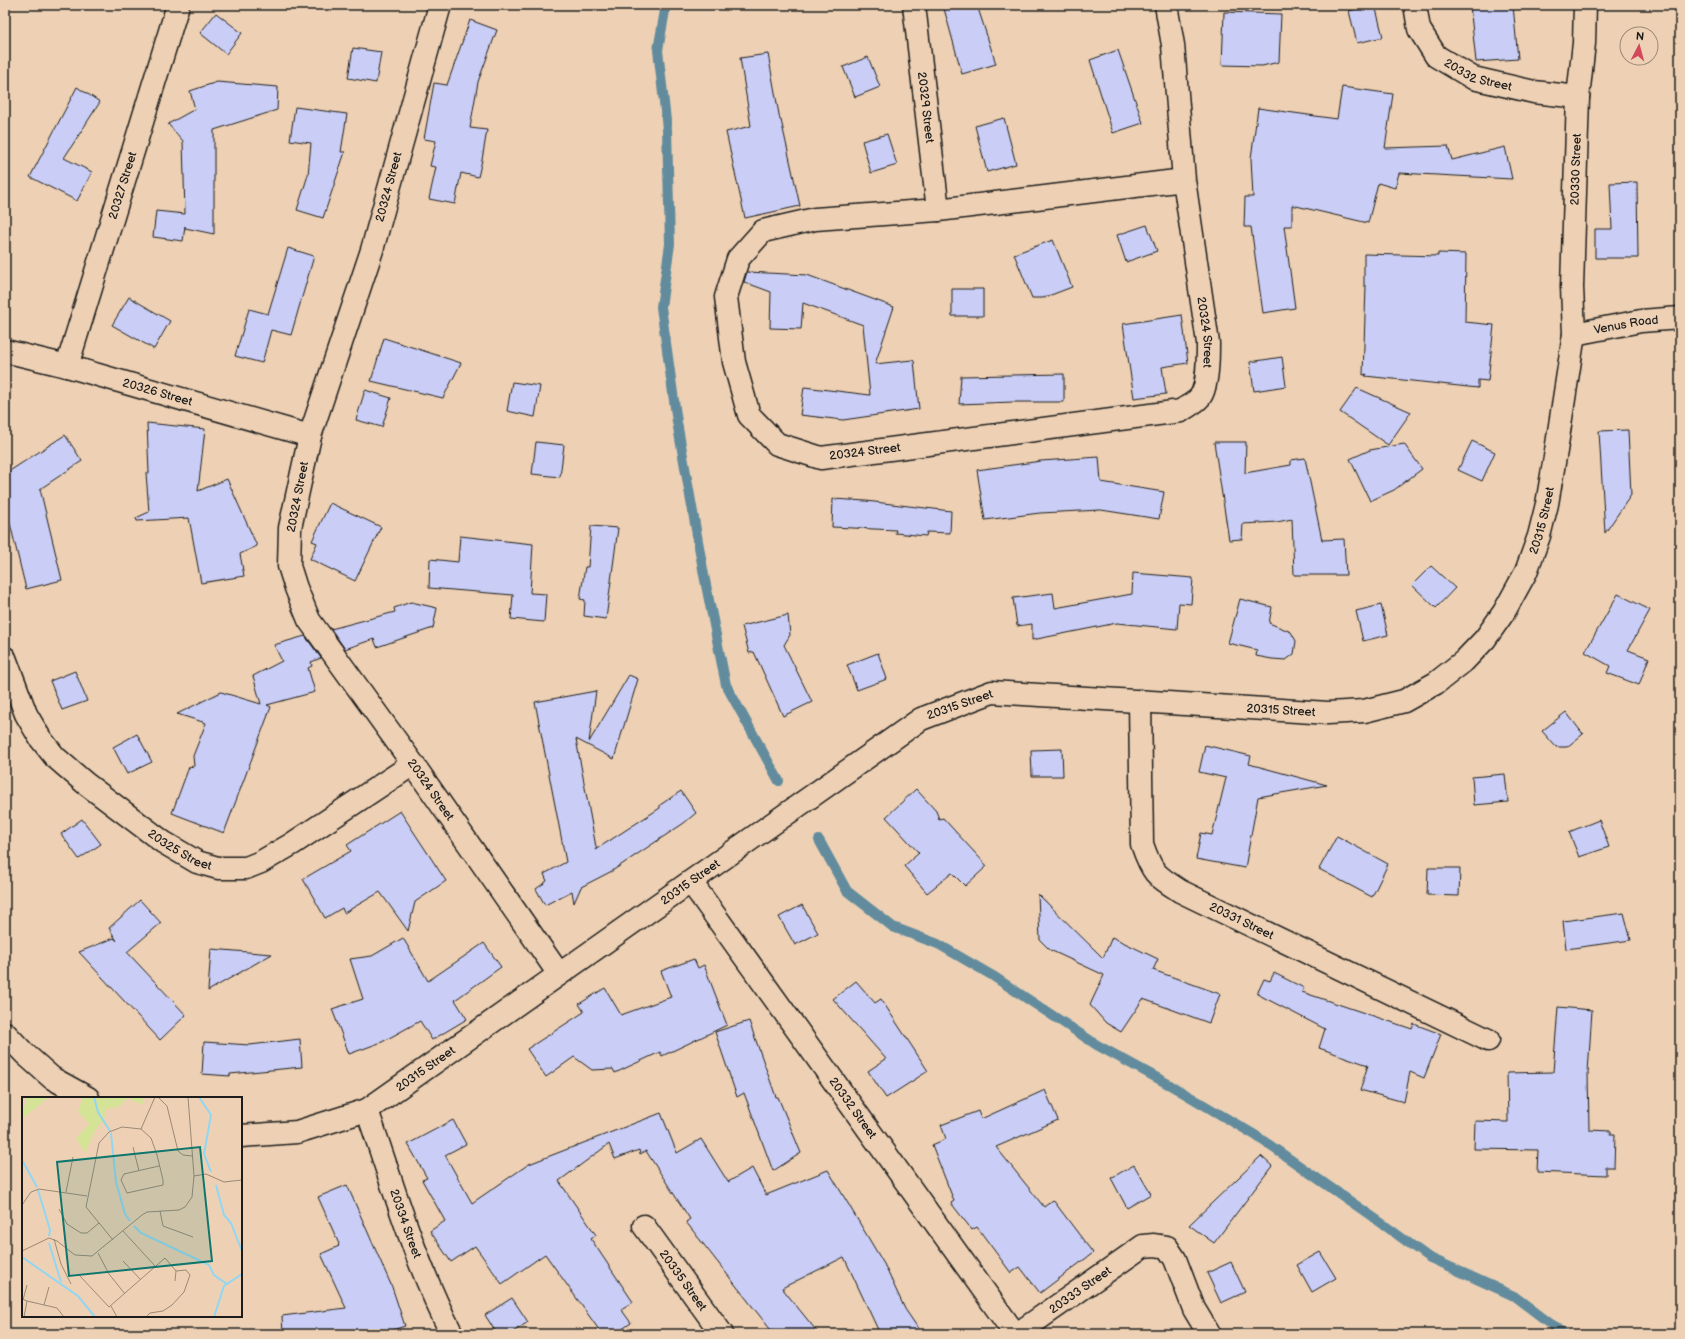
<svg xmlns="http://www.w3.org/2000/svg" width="1685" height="1339" font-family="'Balsamiq Sans',sans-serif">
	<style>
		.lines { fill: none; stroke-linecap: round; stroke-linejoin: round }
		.stream { stroke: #628c9d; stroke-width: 10 }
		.building { fill: #cacef6; stroke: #1c1c1c }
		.minor-casing { stroke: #1c1c1c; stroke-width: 25 }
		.minor { stroke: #eed1b4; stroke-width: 22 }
		.labels { text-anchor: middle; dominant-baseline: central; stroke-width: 4; stroke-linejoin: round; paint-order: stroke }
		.street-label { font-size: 12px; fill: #1c1c1c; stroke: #eed1b4 }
		.inset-river { fill: none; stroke: #91d7f3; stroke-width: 2 }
		.inset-road { fill: none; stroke: #9a8977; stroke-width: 1 }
		.view { fill: #0f766e; fill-opacity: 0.15; stroke: #0f766e; stroke-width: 2 }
		.inset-edge { fill: none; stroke: #1c1c1c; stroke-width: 2 }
	</style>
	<rect width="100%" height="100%" fill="#eed1b4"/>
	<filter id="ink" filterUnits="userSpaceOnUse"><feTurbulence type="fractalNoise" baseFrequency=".025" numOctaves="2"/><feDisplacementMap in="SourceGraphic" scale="8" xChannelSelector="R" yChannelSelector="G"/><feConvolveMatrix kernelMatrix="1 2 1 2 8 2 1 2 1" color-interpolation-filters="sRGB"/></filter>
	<g filter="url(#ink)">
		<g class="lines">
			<!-- stream -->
			<path class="stream" d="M 666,5 L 658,50 L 667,129 L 670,244 L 661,307 L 677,422 L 704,575 L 726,685 L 779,781
				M 819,840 L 847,891 L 893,927 L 938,944 L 993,976 L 1097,1045 L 1170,1085 L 1255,1135 L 1380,1222 L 1428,1257 L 1514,1296 L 1564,1334"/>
		</g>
		<!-- building -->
		<path class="building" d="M 943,5 L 977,5 L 996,64 L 962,74 Z
			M 1372,5 L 1375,5 L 1383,37 L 1357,43 L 1349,11 Z
			M 1470,5 L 1513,5 L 1518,59 L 1476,62 Z
			M 1224,12 L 1281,14 L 1279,62 L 1262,66 L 1222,65 Z
			M 216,13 L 242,33 L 226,54 L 200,33 Z
			M 470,20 L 497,30 L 478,82 L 470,128 L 487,130 L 482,160 L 478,177 L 461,173 L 455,204 L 429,199 L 436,167 L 430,166 L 436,141 L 424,139 L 434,83 L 447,85 Z
			M 353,48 L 381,52 L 376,83 L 348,78 Z
			M 1118,50 L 1143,123 L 1113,133 L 1090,60 Z
			M 768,54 L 780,120 L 781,120 L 800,206 L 745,218 L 726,132 L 751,126 L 740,58 Z
			M 868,57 L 880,87 L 855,97 L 843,67 Z
			M 217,82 L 278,87 L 277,110 L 214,130 L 214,234 L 185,228 L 185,226 L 183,241 L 153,237 L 156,211 L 185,214 L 183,141 L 168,124 L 195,109 L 190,91 Z
			M 77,87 L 100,102 L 64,158 L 92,172 L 77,201 L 30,177 Z
			M 1342,87 L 1393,94 L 1385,148 L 1448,146 L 1452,160 L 1505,147 L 1512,179 L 1399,173 L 1395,188 L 1378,183 L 1368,223 L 1292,205 L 1292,226 L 1284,226 L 1295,308 L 1263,313 L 1251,227 L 1244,227 L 1245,197 L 1253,197 L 1251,158 L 1258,108 L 1337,119 Z
			M 295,107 L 347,114 L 341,152 L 345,152 L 323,218 L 297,210 L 308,175 L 311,143 L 290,140 Z
			M 1004,118 L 1016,164 L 987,172 L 975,126 Z
			M 887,134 L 897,165 L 871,173 L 862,141 Z
			M 1637,182 L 1638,258 L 1595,258 L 1595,229 L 1612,229 L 1610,183 Z
			M 1147,225 L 1157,251 L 1126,262 L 1117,235 Z
			M 1053,240 L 1072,287 L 1043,298 L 1032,298 L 1014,254 Z
			M 288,248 L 314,256 L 291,335 L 271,330 L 262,363 L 235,356 L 249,309 L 268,314 Z
			M 1438,253 L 1466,254 L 1465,322 L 1494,325 L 1488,381 L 1478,380 L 1478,388 L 1365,376 L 1367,374 L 1363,375 L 1366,286 L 1364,286 L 1364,254 L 1438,256 Z
			M 747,272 L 807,275 L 894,307 L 875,364 L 912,360 L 914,361 L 919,409 L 843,420 L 800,415 L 804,387 L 870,395 L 863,325 L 803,303 L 801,329 L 770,328 L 771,292 L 744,282 Z
			M 952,289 L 983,289 L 983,316 L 952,316 Z
			M 129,297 L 170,321 L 154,349 L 112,325 Z
			M 1182,315 L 1188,363 L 1162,367 L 1166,394 L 1134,398 L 1123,324 Z
			M 384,338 L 461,363 L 443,398 L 371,381 Z
			M 1282,357 L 1286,386 L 1254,391 L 1250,362 Z
			M 1064,374 L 1064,402 L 1013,402 L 959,404 L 961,376 Z
			M 512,382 L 540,386 L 535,417 L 507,411 Z
			M 1357,388 L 1411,412 L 1388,445 L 1340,412 Z
			M 365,390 L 391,398 L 382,427 L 356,420 Z
			M 147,423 L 205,429 L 198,491 L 227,479 L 257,546 L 240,554 L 244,576 L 201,583 L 189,518 L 137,521 L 136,518 L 149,512 L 146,473 L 149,473 Z
			M 1628,430 L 1631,495 L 1605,533 L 1599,431 Z
			M 65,435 L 82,461 L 40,489 L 62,580 L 26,589 L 5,503 L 5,474 Z
			M 1472,441 L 1495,452 L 1482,481 L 1458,470 Z
			M 536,442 L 564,445 L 560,477 L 532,474 Z
			M 1214,442 L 1246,442 L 1245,473 L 1291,465 L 1291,460 L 1305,458 L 1322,540 L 1344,539 L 1346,575 L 1294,575 L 1292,519 L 1277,522 L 1243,524 L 1242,539 L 1229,540 Z
			M 1404,444 L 1422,469 L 1394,490 L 1370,501 L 1350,459 L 1370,450 Z
			M 1099,457 L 1101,482 L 1164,492 L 1159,519 L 1101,510 L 1040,513 L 985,520 L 977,470 L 1041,461 Z
			M 833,499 L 866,501 L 951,511 L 950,533 L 927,532 L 926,536 L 895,533 L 896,530 L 832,527 Z
			M 330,503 L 381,527 L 355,581 L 310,559 L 317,543 L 312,541 Z
			M 591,526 L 618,528 L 606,619 L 584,616 L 585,600 L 580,599 L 585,567 L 588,567 Z
			M 460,536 L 533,544 L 530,593 L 546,594 L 544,622 L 511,619 L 513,595 L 429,588 L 430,559 L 458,562 Z
			M 1431,566 L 1455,588 L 1436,608 L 1412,585 Z
			M 1133,573 L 1193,578 L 1191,604 L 1179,603 L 1177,629 L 1117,623 L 1032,640 L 1032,624 L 1017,626 L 1013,598 L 1053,593 L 1055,608 L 1132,594 Z
			M 1618,594 L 1650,610 L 1628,650 L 1649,658 L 1639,685 L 1607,673 L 1610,666 L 1585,652 Z
			M 1240,599 L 1272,607 L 1269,623 L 1291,632 L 1296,641 L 1294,654 L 1286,660 L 1272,659 L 1256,656 L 1257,650 L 1228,643 Z
			M 411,602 L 437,608 L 433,628 L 377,647 L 374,639 L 345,649 L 331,629 L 395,612 L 394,608 Z
			M 1381,605 L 1388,635 L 1363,641 L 1356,611 Z
			M 788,615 L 790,635 L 784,645 L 812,702 L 783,716 L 754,652 L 749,653 L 742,626 Z
			M 305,636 L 321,658 L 311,662 L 312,666 L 308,668 L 315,692 L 267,705 L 271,707 L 224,833 L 172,813 L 189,767 L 194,766 L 193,756 L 206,723 L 177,714 L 221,692 L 261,704 L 253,676 L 282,661 L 274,645 Z
			M 878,653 L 887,679 L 857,690 L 847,665 Z
			M 75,671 L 87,701 L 62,710 L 50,681 Z
			M 629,675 L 638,679 L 614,759 L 576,739 L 596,847 L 597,847 L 595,850 L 660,808 L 660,805 L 681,791 L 696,813 L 684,823 L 612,871 L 581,887 L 574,903 L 572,891 L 545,905 L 536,889 L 547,881 L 544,874 L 566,862 L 535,702 L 596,691 L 589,742 Z
			M 1566,712 L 1583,734 L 1567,747 L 1556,747 L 1542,731 Z
			M 137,734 L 152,762 L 127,774 L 113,747 Z
			M 1205,745 L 1251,756 L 1249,764 L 1327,785 L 1258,797 L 1245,868 L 1196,859 L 1201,833 L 1212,835 L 1226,778 L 1199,772 Z
			M 1062,749 L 1063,776 L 1032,776 L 1031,750 Z
			M 1505,774 L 1508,802 L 1474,805 L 1472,777 Z
			M 916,789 L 936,811 L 939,819 L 943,818 L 987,866 L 965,886 L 952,873 L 927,893 L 904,866 L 919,853 L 886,817 Z
			M 400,811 L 446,881 L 415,902 L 408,931 L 380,892 L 344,913 L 342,908 L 325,918 L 303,879 L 351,851 L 347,845 Z
			M 82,819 L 101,844 L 79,859 L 61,834 Z
			M 1599,820 L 1609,847 L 1579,857 L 1569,832 Z
			M 1337,836 L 1388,864 L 1372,897 L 1319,869 Z
			M 1428,868 L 1460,868 L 1459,896 L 1427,895 Z
			M 1038,894 L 1103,958 L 1112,937 L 1158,959 L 1153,970 L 1220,994 L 1209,1023 L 1143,999 L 1121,1032 L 1106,1023 L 1090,1005 L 1104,975 L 1050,950 L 1040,940 Z
			M 140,900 L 161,923 L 127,952 L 186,1015 L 160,1040 L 79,952 L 114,938 L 117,941 L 109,928 Z
			M 802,905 L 818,933 L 795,945 L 779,917 Z
			M 1624,913 L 1631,940 L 1566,949 L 1563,921 Z
			M 403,938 L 428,981 L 484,943 L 501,967 L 455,1000 L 467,1019 L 432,1040 L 420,1021 L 382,1042 L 349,1054 L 332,1009 L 363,999 L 350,959 L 372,956 Z
			M 211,949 L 272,954 L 208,991 Z
			M 694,959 L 698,968 L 704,965 L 727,1025 L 662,1056 L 660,1052 L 615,1073 L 613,1069 L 592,1070 L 574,1057 L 546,1077 L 527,1049 L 584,1012 L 579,1004 L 605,988 L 621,1015 L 671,997 L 661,971 Z
			M 1274,973 L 1304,988 L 1302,992 L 1412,1029 L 1414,1024 L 1441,1034 L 1424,1078 L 1410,1072 L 1404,1102 L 1360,1090 L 1368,1065 L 1319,1048 L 1325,1029 L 1257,994 L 1264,979 L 1270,981 Z
			M 856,981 L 875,1003 L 881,999 L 928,1071 L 886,1098 L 868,1071 L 886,1059 L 833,999 Z
			M 1558,1007 L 1592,1010 L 1588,1072 L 1589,1130 L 1611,1131 L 1611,1134 L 1615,1134 L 1614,1167 L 1606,1167 L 1606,1175 L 1537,1172 L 1538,1150 L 1474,1149 L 1475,1121 L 1508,1122 L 1507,1073 L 1553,1072 Z
			M 749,1021 L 776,1097 L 778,1097 L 801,1153 L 773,1171 L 744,1093 L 737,1097 L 715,1032 Z
			M 300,1039 L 302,1067 L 230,1074 L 230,1076 L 202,1074 L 204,1042 L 250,1045 Z
			M 1045,1090 L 1058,1120 L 996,1147 L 1044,1207 L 1053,1200 L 1093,1253 L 1040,1293 L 1020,1267 L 1011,1273 L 977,1227 L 972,1230 L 951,1203 L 954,1201 L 932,1145 L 946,1139 L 941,1125 L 978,1111 L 981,1119 Z
			M 661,1113 L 677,1153 L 701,1139 L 728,1182 L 752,1168 L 766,1195 L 828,1170 L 884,1264 L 905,1309 L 922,1334 L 880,1334 L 844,1257 L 782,1288 L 819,1334 L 774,1334 L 686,1222 L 690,1219 L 646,1151 L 640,1154 L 639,1150 L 615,1159 L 609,1144 L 559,1181 L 596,1235 L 591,1239 L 633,1302 L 621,1309 L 631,1323 L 615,1334 L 602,1334 L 545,1254 L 502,1284 L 475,1246 L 451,1262 L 430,1231 L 445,1221 L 422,1180 L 427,1178 L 408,1144 L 453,1120 L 466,1144 L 445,1155 L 472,1203 L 529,1164 Z
			M 1261,1156 L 1272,1166 L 1214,1243 L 1189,1225 Z
			M 1134,1165 L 1151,1194 L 1127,1208 L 1111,1178 Z
			M 347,1185 L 392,1287 L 405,1326 L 380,1334 L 283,1334 L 282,1316 L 346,1308 L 321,1254 L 339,1246 L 338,1245 L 339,1244 L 318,1197 Z
			M 1320,1252 L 1336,1278 L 1312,1292 L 1297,1265 Z
			M 1231,1262 L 1245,1292 L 1221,1303 L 1207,1273 Z
			M 512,1298 L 528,1322 L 510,1334 L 497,1334 L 485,1315 Z"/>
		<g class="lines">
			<!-- minor casing -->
			<g class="minor-casing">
				<g id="minor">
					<path id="s1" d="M 440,5 L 372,250 L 310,436 L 290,528 L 289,566 L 296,588 L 309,620 L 413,764 L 559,974"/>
					<path id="s2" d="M 914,5 L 938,210"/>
					<path id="s3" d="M 1166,5 L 1173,45 L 1184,180 L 1208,343 C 1208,355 1208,390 1199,398 C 1195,403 1186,407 1181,411 L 821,458 L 777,444 L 749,415 L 734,362 L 726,297 L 738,259 L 763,231 L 815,219 L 938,210 L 1184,180"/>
					<path id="s4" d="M 1415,5 L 1419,29 L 1436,56 L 1473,78 L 1534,92 L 1578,97"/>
					<path id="s5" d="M 1574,334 L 1641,321 L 1680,318"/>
					<path id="s6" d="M 5,351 L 67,366 L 310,436"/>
					<path id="s7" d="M 67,366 L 178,5"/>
					<path id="s8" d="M 5,658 L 26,714 L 40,738 L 55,757 L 85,783 L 163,842 L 197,862 L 218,868 L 246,868 L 261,862 L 292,844 L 413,764"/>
					<path id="s9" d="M 1140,701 L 1142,844 C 1152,873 1155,875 1180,891 L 1488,1040"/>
					<path id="s10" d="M 691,882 L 1015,1334"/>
					<path d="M 5,1033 L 25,1054 L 52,1078 L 88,1098"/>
					<path id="s11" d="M 367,1110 C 393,1185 415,1263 452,1334"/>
					<path id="s12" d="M 241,1136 L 297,1132 L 367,1110 L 921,719 L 992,692 L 1328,713 L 1364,711 L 1404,701 L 1436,683 L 1464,661 L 1485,639 L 1504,612 L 1526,572 L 1539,536 L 1547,504 L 1556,451 L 1574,334 L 1572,287 L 1578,97 L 1584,43 L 1585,5"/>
					<path id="s13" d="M 644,1226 L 722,1334"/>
					<path id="s14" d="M 1017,1334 L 1143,1246 L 1154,1245 L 1167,1247 L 1175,1259 L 1194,1309 L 1209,1334"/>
				</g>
			</g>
			<!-- minor -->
			<use href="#minor" class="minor"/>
		</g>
	</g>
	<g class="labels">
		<!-- street labels -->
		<g class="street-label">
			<text stroke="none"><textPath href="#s4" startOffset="103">20332 Street</textPath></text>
			<text stroke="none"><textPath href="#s2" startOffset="103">20329 Street</textPath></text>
			<text stroke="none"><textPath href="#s12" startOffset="1887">20330 Street</textPath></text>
			<text stroke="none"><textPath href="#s7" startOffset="189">20327 Street</textPath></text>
			<text transform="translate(389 187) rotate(-75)">20324 Street</text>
			<text stroke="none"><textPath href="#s5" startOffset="53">Venus Road</textPath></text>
			<text stroke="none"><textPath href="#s3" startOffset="330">20324 Street</textPath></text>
			<text stroke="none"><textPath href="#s6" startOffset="158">20326 Street</textPath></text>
			<text transform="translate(865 452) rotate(-7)">20324 Street</text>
			<text transform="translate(298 497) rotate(-79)">20324 Street</text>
			<text stroke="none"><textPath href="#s12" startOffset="1533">20315 Street</textPath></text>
			<text transform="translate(960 705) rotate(-19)">20315 Street</text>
			<text stroke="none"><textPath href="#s12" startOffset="1173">20315 Street</textPath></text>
			<text stroke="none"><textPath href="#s1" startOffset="849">20324 Street</textPath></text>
			<text stroke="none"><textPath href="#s8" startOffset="268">20325 Street</textPath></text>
			<text stroke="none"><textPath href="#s12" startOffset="525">20315 Street</textPath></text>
			<text stroke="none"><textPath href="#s9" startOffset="274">20331 Street</textPath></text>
			<text stroke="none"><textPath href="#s12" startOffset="201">20315 Street</textPath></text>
			<text stroke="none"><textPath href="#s10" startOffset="278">20332 Street</textPath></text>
			<text stroke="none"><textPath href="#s11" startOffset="120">20334 Street</textPath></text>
			<text stroke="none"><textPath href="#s13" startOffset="67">20335 Street</textPath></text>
			<text stroke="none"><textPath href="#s14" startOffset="77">20333 Street</textPath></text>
		</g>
	</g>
	<!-- overview -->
	<g transform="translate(22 1097)">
		<rect width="220" height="220" fill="#eed1b4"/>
		<path d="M 3,0 L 27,0 L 0,22 L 0,11 L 5,6 ZM 61,0 L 122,0 L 120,8 L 106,1 L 96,10 L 83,12 L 82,26 L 79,25 L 73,34 L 63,56 L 54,41 L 67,27 L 56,15 Z" fill="#d5e397"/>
		<path class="inset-river" d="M 72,0 L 76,15 L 88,34M 177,0 L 189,18 L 182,57 L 189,75M 89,36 L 94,85 L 103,117 L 108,124M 0,63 L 15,90M 194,88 L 202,118 L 209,126 L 220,154M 16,93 L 28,133 L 27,139M 112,129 L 119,136 L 187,168 L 192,178 L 205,187M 27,146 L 39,185M 0,160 L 56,199 L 73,220M 192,220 L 202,189 L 220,177"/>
		<path class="inset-road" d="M 136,0 L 145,9 L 156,54 L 161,58 L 170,59M 119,32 L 133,0M 111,50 L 117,74M 172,79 L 184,77 L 202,85 L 220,83M 44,95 L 51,60M 0,108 L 9,95 L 17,92 L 65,99M 37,112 L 45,127 L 59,136 L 65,136 L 77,126M 138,114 L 141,129 L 171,140M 101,134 L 133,169M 32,142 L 39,167 L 49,187M 91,143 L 64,110 L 77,46 L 87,35 L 100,30 L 119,32 L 129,41 L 135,58 L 141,83 L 141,88 L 105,96 L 99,83 L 102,77 L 137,69M 0,154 L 27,141 L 35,144 L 53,158 L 70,159 L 120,118 L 125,115 L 157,113 L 163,110 L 170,100 L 172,79 L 166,0M 76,156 L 87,177 L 103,197M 101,164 L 119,183M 57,178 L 87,210 L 143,161 L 154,174 L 153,184M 0,202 L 5,204 L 2,220M 1,203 L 5,188M 5,204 L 35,211 L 42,220M 22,208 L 27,190M 89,209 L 95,220M 124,220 L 128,216 L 141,214 L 150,208 L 162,195 L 168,178 L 164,173 L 154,174"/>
		<path class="view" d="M 178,50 L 190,164 L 47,179 L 35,65 Z"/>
		<rect width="220" height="220" class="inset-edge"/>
	</g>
	<!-- margin -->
	<rect width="1685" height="1339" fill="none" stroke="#eed1b4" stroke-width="20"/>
	<rect x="10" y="10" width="1665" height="1319" fill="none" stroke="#1c1c1c" stroke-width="1.5" filter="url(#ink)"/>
	<!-- north arrow -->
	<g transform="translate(1639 46) rotate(6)"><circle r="19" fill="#eed1b4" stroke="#9a8977"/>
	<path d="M0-3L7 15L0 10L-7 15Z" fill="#d1495b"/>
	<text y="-6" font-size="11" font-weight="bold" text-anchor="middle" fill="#1c1c1c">N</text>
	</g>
</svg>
